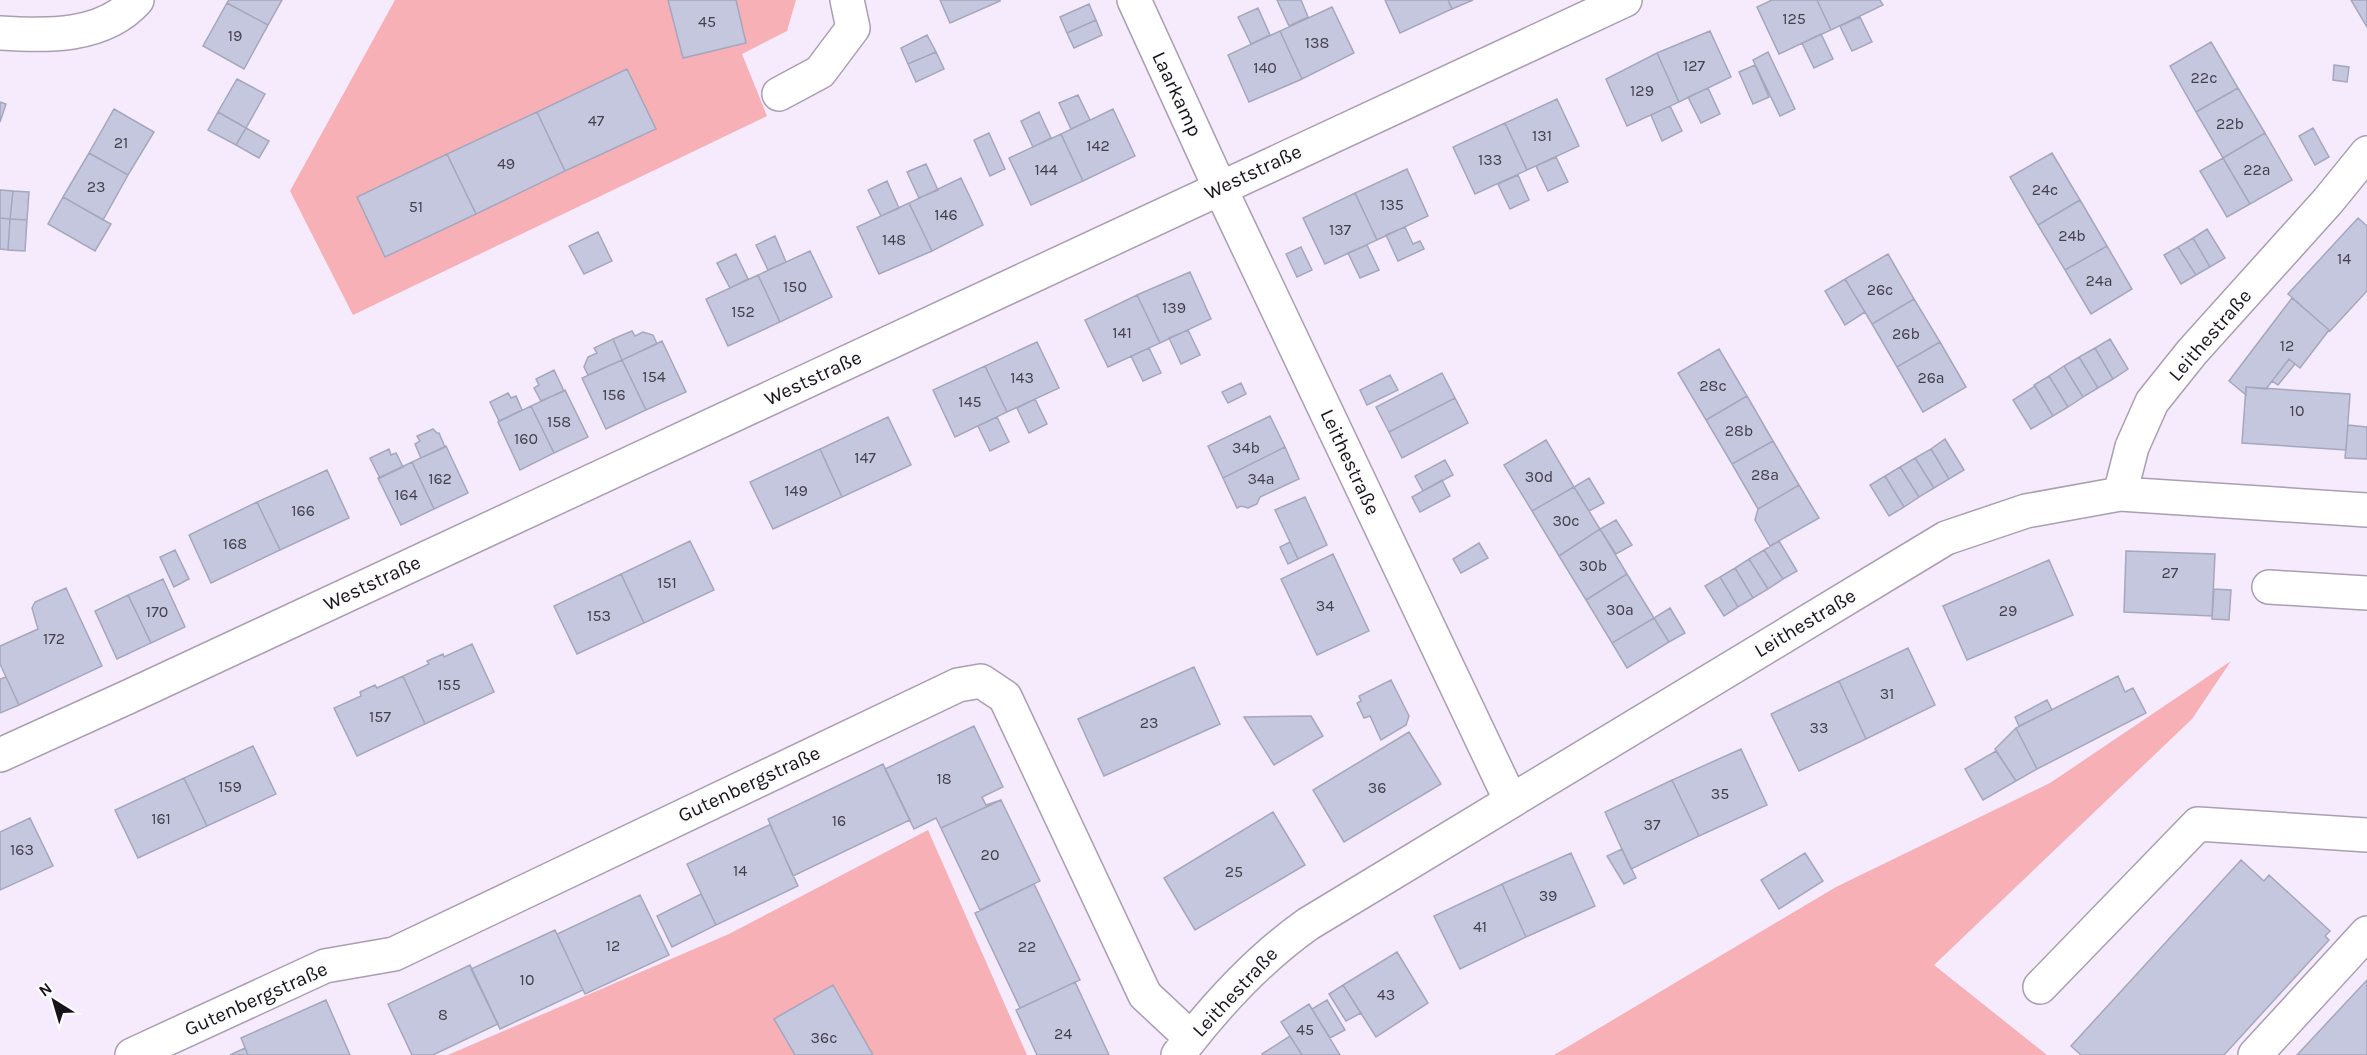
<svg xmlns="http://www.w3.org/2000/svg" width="2367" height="1055" font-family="Karla,sans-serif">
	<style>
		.green { fill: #f6b0b6 }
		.building { fill: #c4c7de; stroke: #a4a7bd; stroke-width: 1.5 }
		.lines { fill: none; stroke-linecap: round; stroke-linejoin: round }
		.minor-casing { stroke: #aa9eb2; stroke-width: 36 }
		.minor { stroke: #fff; stroke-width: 33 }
		.labels { text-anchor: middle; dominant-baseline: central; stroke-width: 4.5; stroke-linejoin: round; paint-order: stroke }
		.number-label { font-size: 16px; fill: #43404c }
		.street-label { font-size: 20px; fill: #18131b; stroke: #fcfcfc }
	</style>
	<rect width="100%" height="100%" fill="#f5ebfc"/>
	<!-- green -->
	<path class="green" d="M 395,0 L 796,0 L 787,31 L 742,54 L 767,116 L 353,315 L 290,191 Z
		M 2231,661 L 2192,719 L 1934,965 L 2047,1055 L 1554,1055 L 1836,887 L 2050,783 Z
		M 928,830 L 1027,1055 L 448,1055 L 729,934 Z"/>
	<!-- building -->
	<path class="building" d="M 229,0 L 282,0 L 268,25 L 227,3 Z
		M 668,0 L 736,0 L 746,43 L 683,58 Z
		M 940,0 L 1000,0 L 1000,1 L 950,23 Z
		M 1277,0 L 1301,0 L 1308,17 L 1289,26 Z
		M 1385,0 L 1448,0 L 1452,9 L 1400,33 Z
		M 1448,0 L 1473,0 L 1452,9 Z
		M 1772,0 L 1817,0 L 1831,30 L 1779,54 L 1757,7 Z
		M 1817,0 L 1880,0 L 1883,5 L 1831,30 Z
		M 2351,0 L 2367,0 L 2367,27 Z
		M 227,3 L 268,25 L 244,69 L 203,46 Z
		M 1089,4 L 1096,20 L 1067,33 L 1060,17 Z
		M 1332,7 L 1354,53 L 1302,79 L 1280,31 Z
		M 1258,8 L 1270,35 L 1251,44 L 1238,17 Z
		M 1860,17 L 1872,42 L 1852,51 L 1840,26 Z
		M 1096,20 L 1102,35 L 1074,48 L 1067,33 Z
		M 1280,31 L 1302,79 L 1249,102 L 1228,55 Z
		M 1710,31 L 1731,77 L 1679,102 L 1657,53 Z
		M 1821,34 L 1833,59 L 1814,68 L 1802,43 Z
		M 927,35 L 936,52 L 908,64 L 901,48 Z
		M 2211,42 L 2238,88 L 2196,112 L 2170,66 Z
		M 936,52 L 944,69 L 916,82 L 908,64 Z
		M 1768,52 L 1795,109 L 1780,116 L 1753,60 Z
		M 1657,53 L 1679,102 L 1627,126 L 1606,79 Z
		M 1755,65 L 1769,97 L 1753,104 L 1739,72 Z
		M 2334,65 L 2349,67 L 2347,82 L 2333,80 Z
		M 627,69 L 656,129 L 565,171 L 537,112 Z
		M 237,79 L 265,94 L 246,128 L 218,112 Z
		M 1708,88 L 1720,114 L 1701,123 L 1688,97 Z
		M 2238,88 L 2265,133 L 2223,158 L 2196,112 Z
		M 1078,95 L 1090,120 L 1071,129 L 1059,103 Z
		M 1557,99 L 1579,146 L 1527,170 L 1505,123 Z
		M 0,102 L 6,104 L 0,122 Z
		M 1670,106 L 1682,131 L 1662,141 L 1651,115 Z
		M 114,109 L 154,132 L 128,175 L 89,153 Z
		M 1113,109 L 1135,156 L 1083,181 L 1061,134 Z
		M 218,112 L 246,128 L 236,145 L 208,130 Z
		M 537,112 L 565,171 L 476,214 L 447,154 Z
		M 1039,112 L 1051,138 L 1033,147 L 1021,121 Z
		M 1505,123 L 1527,170 L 1475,194 L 1453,147 Z
		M 246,128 L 269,141 L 259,158 L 236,145 Z
		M 2313,128 L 2329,157 L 2315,165 L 2299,136 Z
		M 989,133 L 1005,169 L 990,176 L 974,140 Z
		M 2265,133 L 2292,180 L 2250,204 L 2223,158 Z
		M 1061,134 L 1083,181 L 1031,205 L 1009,158 Z
		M 89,153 L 128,175 L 103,220 L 63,197 Z
		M 2052,153 L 2080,200 L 2038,225 L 2010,177 Z
		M 447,154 L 476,214 L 385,257 L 357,197 Z
		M 1556,157 L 1568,182 L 1548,191 L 1536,166 Z
		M 2223,158 L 2250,204 L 2227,217 L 2200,171 Z
		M 926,164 L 938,190 L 919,198 L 907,172 Z
		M 1407,169 L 1428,216 L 1377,240 L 1355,193 Z
		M 1518,175 L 1529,200 L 1510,209 L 1498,184 Z
		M 961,178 L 983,225 L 932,251 L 909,203 Z
		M 887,181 L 899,208 L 881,216 L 868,190 Z
		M 0,190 L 13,191 L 10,219 L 0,218 Z
		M 13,191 L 29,192 L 27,220 L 10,219 Z
		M 1355,193 L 1377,240 L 1325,264 L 1303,218 Z
		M 63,197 L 111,224 L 95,251 L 48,224 Z
		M 2080,200 L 2107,246 L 2065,270 L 2038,225 Z
		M 909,203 L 932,251 L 879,274 L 857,227 Z
		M 0,218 L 10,219 L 8,250 L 0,249 Z
		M 2358,218 L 2367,226 L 2367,291 L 2330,331 L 2288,294 Z
		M 10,219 L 27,220 L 25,251 L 8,250 Z
		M 1405,227 L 1413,244 L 1420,241 L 1424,249 L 1398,261 L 1386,235 Z
		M 2207,229 L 2225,258 L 2210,267 L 2193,238 Z
		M 598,232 L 612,261 L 584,274 L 569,246 Z
		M 775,236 L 786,262 L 768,270 L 756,245 Z
		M 2193,238 L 2210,267 L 2196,275 L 2178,247 Z
		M 1367,245 L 1379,270 L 1360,278 L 1348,253 Z
		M 2107,246 L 2132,289 L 2091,314 L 2065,270 Z
		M 1301,247 L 1312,270 L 1297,277 L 1286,254 Z
		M 2178,247 L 2196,275 L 2181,284 L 2164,255 Z
		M 810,251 L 832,297 L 780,322 L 758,275 Z
		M 736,254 L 748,279 L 730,288 L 717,263 Z
		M 1888,254 L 1914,299 L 1872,324 L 1845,279 Z
		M 1190,272 L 1211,319 L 1160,343 L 1137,295 Z
		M 758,275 L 780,322 L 728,346 L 706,299 Z
		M 1845,279 L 1865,312 L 1845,325 L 1825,291 Z
		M 1137,295 L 1160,343 L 1108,367 L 1085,320 Z
		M 2292,298 L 2329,330 L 2300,368 L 2289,359 L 2266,389 L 2246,387 L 2246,395 L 2229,381 Z
		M 1914,299 L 1940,342 L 1897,367 L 1872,324 Z
		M 1188,330 L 1200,355 L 1181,364 L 1169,338 Z
		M 632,331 L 635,336 L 643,332 L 653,335 L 657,344 L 622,360 L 613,339 Z
		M 613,339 L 622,360 L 588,375 L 584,367 L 588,357 L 597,353 L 594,348 Z
		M 2110,339 L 2128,369 L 2113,379 L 2095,348 Z
		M 662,341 L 686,392 L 646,410 L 622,360 Z
		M 1037,342 L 1059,388 L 1007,412 L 985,366 Z
		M 1940,342 L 1966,387 L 1923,412 L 1897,367 Z
		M 1149,348 L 1161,373 L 1143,381 L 1131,356 Z
		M 2095,348 L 2113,379 L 2098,388 L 2079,357 Z
		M 1719,349 L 1747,396 L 1706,420 L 1678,373 Z
		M 2079,357 L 2098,388 L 2083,397 L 2064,366 Z
		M 2289,359 L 2295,364 L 2278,385 L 2272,381 Z
		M 622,360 L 646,410 L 606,429 L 582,378 Z
		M 985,366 L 1007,412 L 955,437 L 933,390 Z
		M 2064,366 L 2083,397 L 2068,407 L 2049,376 Z
		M 554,370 L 564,391 L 541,401 L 534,388 L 539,385 L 536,379 Z
		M 1442,373 L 1455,398 L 1389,432 L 1376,407 Z
		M 1390,375 L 1398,390 L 1367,405 L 1360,390 Z
		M 2049,376 L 2068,407 L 2053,416 L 2034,385 Z
		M 1241,383 L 1246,394 L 1228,403 L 1222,392 Z
		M 2035,386 L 2053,416 L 2031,429 L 2013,400 Z
		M 2246,387 L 2350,394 L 2346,450 L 2242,443 Z
		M 565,390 L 588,437 L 554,453 L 531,406 Z
		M 508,393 L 511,398 L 516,396 L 522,410 L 499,421 L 490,402 Z
		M 1747,396 L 1773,441 L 1732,464 L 1706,420 Z
		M 1455,398 L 1468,423 L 1402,458 L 1389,432 Z
		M 1035,399 L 1047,424 L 1029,433 L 1017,408 Z
		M 531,406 L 554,453 L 520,470 L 498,422 Z
		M 1270,416 L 1285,447 L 1223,478 L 1208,446 Z
		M 888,417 L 911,465 L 842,497 L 820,449 Z
		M 997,417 L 1009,442 L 990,451 L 978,426 Z
		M 2348,425 L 2367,427 L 2367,459 L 2345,458 Z
		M 433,429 L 437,433 L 439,433 L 445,447 L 421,458 L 415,444 L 420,441 L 417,436 Z
		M 1945,439 L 1964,470 L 1949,479 L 1931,449 Z
		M 1546,440 L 1574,487 L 1532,511 L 1504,465 Z
		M 1773,441 L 1799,485 L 1758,509 L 1732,464 Z
		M 446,446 L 468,493 L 434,509 L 412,462 Z
		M 1285,447 L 1299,479 L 1260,497 L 1257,504 L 1248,508 L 1241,506 L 1237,508 L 1223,478 Z
		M 389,449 L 391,455 L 396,453 L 403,467 L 380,478 L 370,458 Z
		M 820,449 L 842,497 L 773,529 L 750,482 Z
		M 1931,449 L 1949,479 L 1934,488 L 1915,458 Z
		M 1915,458 L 1934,488 L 1919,497 L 1900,467 Z
		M 1445,460 L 1453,475 L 1423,491 L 1415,476 Z
		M 412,462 L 434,509 L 401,525 L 378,478 Z
		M 1900,467 L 1919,497 L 1904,507 L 1885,476 Z
		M 327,470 L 349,518 L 280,550 L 257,502 Z
		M 1885,476 L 1904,507 L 1889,516 L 1870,485 Z
		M 1589,478 L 1604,503 L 1589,511 L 1574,487 Z
		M 1442,480 L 1450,496 L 1420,512 L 1412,497 Z
		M 1799,485 L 1819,518 L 1770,546 L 1755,520 L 1758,509 Z
		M 1574,487 L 1600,529 L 1559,556 L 1532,511 Z
		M 1305,497 L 1327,545 L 1298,559 L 1275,510 Z
		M 257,502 L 280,550 L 211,583 L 189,535 Z
		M 1616,520 L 1632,545 L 1616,554 L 1600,529 Z
		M 1600,529 L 1627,574 L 1586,600 L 1559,556 Z
		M 690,541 L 714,590 L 644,623 L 621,574 Z
		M 1779,541 L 1797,571 L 1783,579 L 1764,550 Z
		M 1290,542 L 1298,559 L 1288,564 L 1280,547 Z
		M 1479,543 L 1488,558 L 1461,573 L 1453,559 Z
		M 175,550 L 189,579 L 174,587 L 160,557 Z
		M 1764,550 L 1783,579 L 1768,589 L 1749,559 Z
		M 2126,551 L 2215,554 L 2212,616 L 2124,612 Z
		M 1333,554 L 1369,631 L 1317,655 L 1281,579 Z
		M 1749,559 L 1768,589 L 1753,598 L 1735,568 Z
		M 2049,560 L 2073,615 L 1967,660 L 1943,606 Z
		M 1735,568 L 1753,598 L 1738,607 L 1720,577 Z
		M 621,574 L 644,623 L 577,654 L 554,606 Z
		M 1627,574 L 1654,618 L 1612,643 L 1586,600 Z
		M 1720,577 L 1738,607 L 1724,616 L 1705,586 Z
		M 163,579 L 185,627 L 151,643 L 128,595 Z
		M 66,588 L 102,666 L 19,705 L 0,664 L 0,646 L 38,629 L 32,608 L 35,602 Z
		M 2214,589 L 2231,590 L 2229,620 L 2212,619 Z
		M 128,595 L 151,643 L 117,659 L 95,611 Z
		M 1670,608 L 1685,633 L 1669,642 L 1654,618 Z
		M 1654,618 L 1669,642 L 1627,668 L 1612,643 Z
		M 472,644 L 494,692 L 425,724 L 403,676 L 429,664 L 427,661 L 443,654 L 444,657 Z
		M 1908,648 L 1935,705 L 1866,739 L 1839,681 Z
		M 1194,667 L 1220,724 L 1104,776 L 1078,719 Z
		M 403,676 L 425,724 L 357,756 L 334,708 L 361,696 L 360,692 L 375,685 L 377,688 Z
		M 2118,676 L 2125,692 L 2133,688 L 2146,713 L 2037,769 L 2016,728 Z
		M 6,677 L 19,705 L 0,713 L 0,679 Z
		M 1391,680 L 1409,716 L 1406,725 L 1381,740 L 1370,716 L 1364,718 L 1357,703 L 1361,701 L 1359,696 Z
		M 1839,681 L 1866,739 L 1799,771 L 1771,714 Z
		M 2047,700 L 2052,710 L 2019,726 L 2015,717 Z
		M 1311,716 L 1323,736 L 1274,765 L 1244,717 Z
		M 974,726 L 1003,787 L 982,797 L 986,805 L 1001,800 L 941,828 L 936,818 L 914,829 L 885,769 Z
		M 2016,728 L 2037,769 L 2016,781 L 1995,749 Z
		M 1409,732 L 1441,784 L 1344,842 L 1313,790 Z
		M 253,746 L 276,794 L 207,826 L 184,778 Z
		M 1741,749 L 1767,805 L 1699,836 L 1672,780 Z
		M 1996,751 L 2016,781 L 1983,800 L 1965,769 Z
		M 883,764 L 910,820 L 793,876 L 768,819 Z
		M 184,778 L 207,826 L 138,858 L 115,810 Z
		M 1672,780 L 1699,836 L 1631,869 L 1605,812 Z
		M 1001,800 L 1040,881 L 980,910 L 941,828 Z
		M 1273,812 L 1305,865 L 1195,930 L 1164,878 Z
		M 30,818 L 53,866 L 0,890 L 0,832 Z
		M 769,825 L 770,825 L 798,886 L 716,925 L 687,864 Z
		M 1622,849 L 1636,878 L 1624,884 L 1607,856 Z
		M 1571,853 L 1595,906 L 1526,937 L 1502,884 Z
		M 1805,853 L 1823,881 L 1779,909 L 1761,880 Z
		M 2241,860 L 2264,881 L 2269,875 L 2330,931 L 2325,936 L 2329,940 L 2224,1055 L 2081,1055 L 2071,1046 Z
		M 1034,884 L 1080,980 L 1020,1008 L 975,913 Z
		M 1502,884 L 1526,937 L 1460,969 L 1434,916 Z
		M 701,894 L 716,925 L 672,947 L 657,916 Z
		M 640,895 L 669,955 L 585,994 L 557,934 Z
		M 555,930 L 583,990 L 500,1029 L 471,969 Z
		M 1397,952 L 1428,1003 L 1376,1037 L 1343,985 Z
		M 470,965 L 498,1024 L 433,1055 L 412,1055 L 388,1004 Z
		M 2367,980 L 2367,1055 L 2297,1055 Z
		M 1075,982 L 1109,1055 L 1037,1055 L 1016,1010 Z
		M 833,985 L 873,1055 L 795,1055 L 774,1019 Z
		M 1343,985 L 1361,1013 L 1346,1021 L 1329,994 Z
		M 326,1000 L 350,1055 L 248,1055 L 241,1038 Z
		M 1327,1000 L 1345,1030 L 1330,1038 L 1312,1009 Z
		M 1309,1004 L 1312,1009 L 1340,1055 L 1302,1055 L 1290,1036 L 1281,1022 Z
		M 1290,1036 L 1302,1055 L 1263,1055 L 1262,1054 Z
		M 245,1048 L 248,1055 L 230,1055 Z"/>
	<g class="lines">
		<!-- minor casing -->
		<g class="minor-casing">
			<path id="minor" d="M 1134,0 L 1220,188 L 1511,801
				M 0,33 C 46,36 103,38 137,0
				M 779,94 L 820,72 L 853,28 L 847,0
				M 2120,494 L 2132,447 L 2152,402 L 2192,352 L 2328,201 L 2367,153
				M 2269,587 L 2367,593
				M 0,755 L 128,697 L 1625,0
				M 2040,987 L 2198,824 L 2367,835
				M 132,1055 L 325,966 L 394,954 L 958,685 L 981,681 L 1005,697 L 1145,995 L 1191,1038
				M 1178,1055 C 1216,1005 1257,960 1308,924 L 1946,538 L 2026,511 L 2120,494 L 2367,510
				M 2255,1055 L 2367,933"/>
		</g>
		<!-- minor -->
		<use href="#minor" class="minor"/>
	</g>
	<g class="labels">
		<!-- number labels -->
		<g class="number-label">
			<text x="1794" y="18">125</text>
			<text x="707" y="21">45</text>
			<text x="235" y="35">19</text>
			<text x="1317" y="42">138</text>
			<text x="1694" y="65">127</text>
			<text x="1265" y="67">140</text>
			<text x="2204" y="77">22c</text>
			<text x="1642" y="90">129</text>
			<text x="596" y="120">47</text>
			<text x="2230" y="123">22b</text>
			<text x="1542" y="135">131</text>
			<text x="121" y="142">21</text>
			<text x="1098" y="145">142</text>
			<text x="1490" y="159">133</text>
			<text x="506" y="163">49</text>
			<text x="1046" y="169">144</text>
			<text x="2257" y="169">22a</text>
			<text x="96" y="186">23</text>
			<text x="2045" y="189">24c</text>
			<text x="1392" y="204">135</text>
			<text x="416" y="206">51</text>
			<text x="946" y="214">146</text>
			<text x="1340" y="229">137</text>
			<text x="2072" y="235">24b</text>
			<text x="894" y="239">148</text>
			<text x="2344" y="258">14</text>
			<text x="2099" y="280">24a</text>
			<text x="795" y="286">150</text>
			<text x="1880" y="289">26c</text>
			<text x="1174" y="307">139</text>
			<text x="743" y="311">152</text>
			<text x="1122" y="332">141</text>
			<text x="1906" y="333">26b</text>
			<text x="2287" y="345">12</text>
			<text x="654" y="376">154</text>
			<text x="1022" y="377">143</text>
			<text x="1931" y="377">26a</text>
			<text x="1713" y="385">28c</text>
			<text x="614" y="394">156</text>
			<text x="970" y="401">145</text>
			<text x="2297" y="410">10</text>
			<text x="559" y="421">158</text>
			<text x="1739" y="430">28b</text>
			<text x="526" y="438">160</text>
			<text x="1246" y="447">34b</text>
			<text x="865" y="457">147</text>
			<text x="1765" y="474">28a</text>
			<text x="1539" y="476">30d</text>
			<text x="440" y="478">162</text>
			<text x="1261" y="478">34a</text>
			<text x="796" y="490">149</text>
			<text x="406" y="494">164</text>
			<text x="303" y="510">166</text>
			<text x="1566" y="520">30c</text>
			<text x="235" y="543">168</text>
			<text x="1593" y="565">30b</text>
			<text x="2170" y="572">27</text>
			<text x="667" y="582">151</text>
			<text x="1325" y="605">34</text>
			<text x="1620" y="609">30a</text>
			<text x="2008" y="610">29</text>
			<text x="157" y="611">170</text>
			<text x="599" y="615">153</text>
			<text x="54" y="638">172</text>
			<text x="449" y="684">155</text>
			<text x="1887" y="693">31</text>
			<text x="380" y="716">157</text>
			<text x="1149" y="722">23</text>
			<text x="1819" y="727">33</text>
			<text x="944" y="778">18</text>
			<text x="230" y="786">159</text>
			<text x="1377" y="787">36</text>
			<text x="1720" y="793">35</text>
			<text x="161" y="818">161</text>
			<text x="839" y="820">16</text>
			<text x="1652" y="824">37</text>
			<text x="22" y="849">163</text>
			<text x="990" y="854">20</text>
			<text x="740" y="870">14</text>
			<text x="1234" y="871">25</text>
			<text x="1548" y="895">39</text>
			<text x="1480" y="926">41</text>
			<text x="613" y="945">12</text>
			<text x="1027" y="946">22</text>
			<text x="527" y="979">10</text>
			<text x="1386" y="994">43</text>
			<text x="443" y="1014">8</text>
			<text x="1305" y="1029">45</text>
			<text x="1063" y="1033">24</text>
			<text x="824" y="1037">36c</text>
		</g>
		<!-- street labels -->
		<g class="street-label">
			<text transform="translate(1177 94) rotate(65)">Laarkamp</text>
			<text transform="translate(1253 172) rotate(-25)">Weststraße</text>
			<text transform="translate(2210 335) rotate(-49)">Leithestraße</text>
			<text transform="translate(813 378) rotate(-25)">Weststraße</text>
			<text transform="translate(1350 462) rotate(65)">Leithestraße</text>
			<text transform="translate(372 583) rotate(-25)">Weststraße</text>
			<text transform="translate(1805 623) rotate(-31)">Leithestraße</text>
			<text transform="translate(749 784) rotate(-25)">Gutenbergstraße</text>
			<text transform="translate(1235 992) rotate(-47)">Leithestraße</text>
			<text transform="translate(256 999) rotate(-24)">Gutenbergstraße</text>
		</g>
	</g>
	<!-- north arrow -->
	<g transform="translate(54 1001) rotate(323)" stroke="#fcfcfc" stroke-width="4.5" paint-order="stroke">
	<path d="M0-4.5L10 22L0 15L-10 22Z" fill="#18131b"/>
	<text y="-9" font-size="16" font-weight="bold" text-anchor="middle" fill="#18131b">N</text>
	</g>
</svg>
